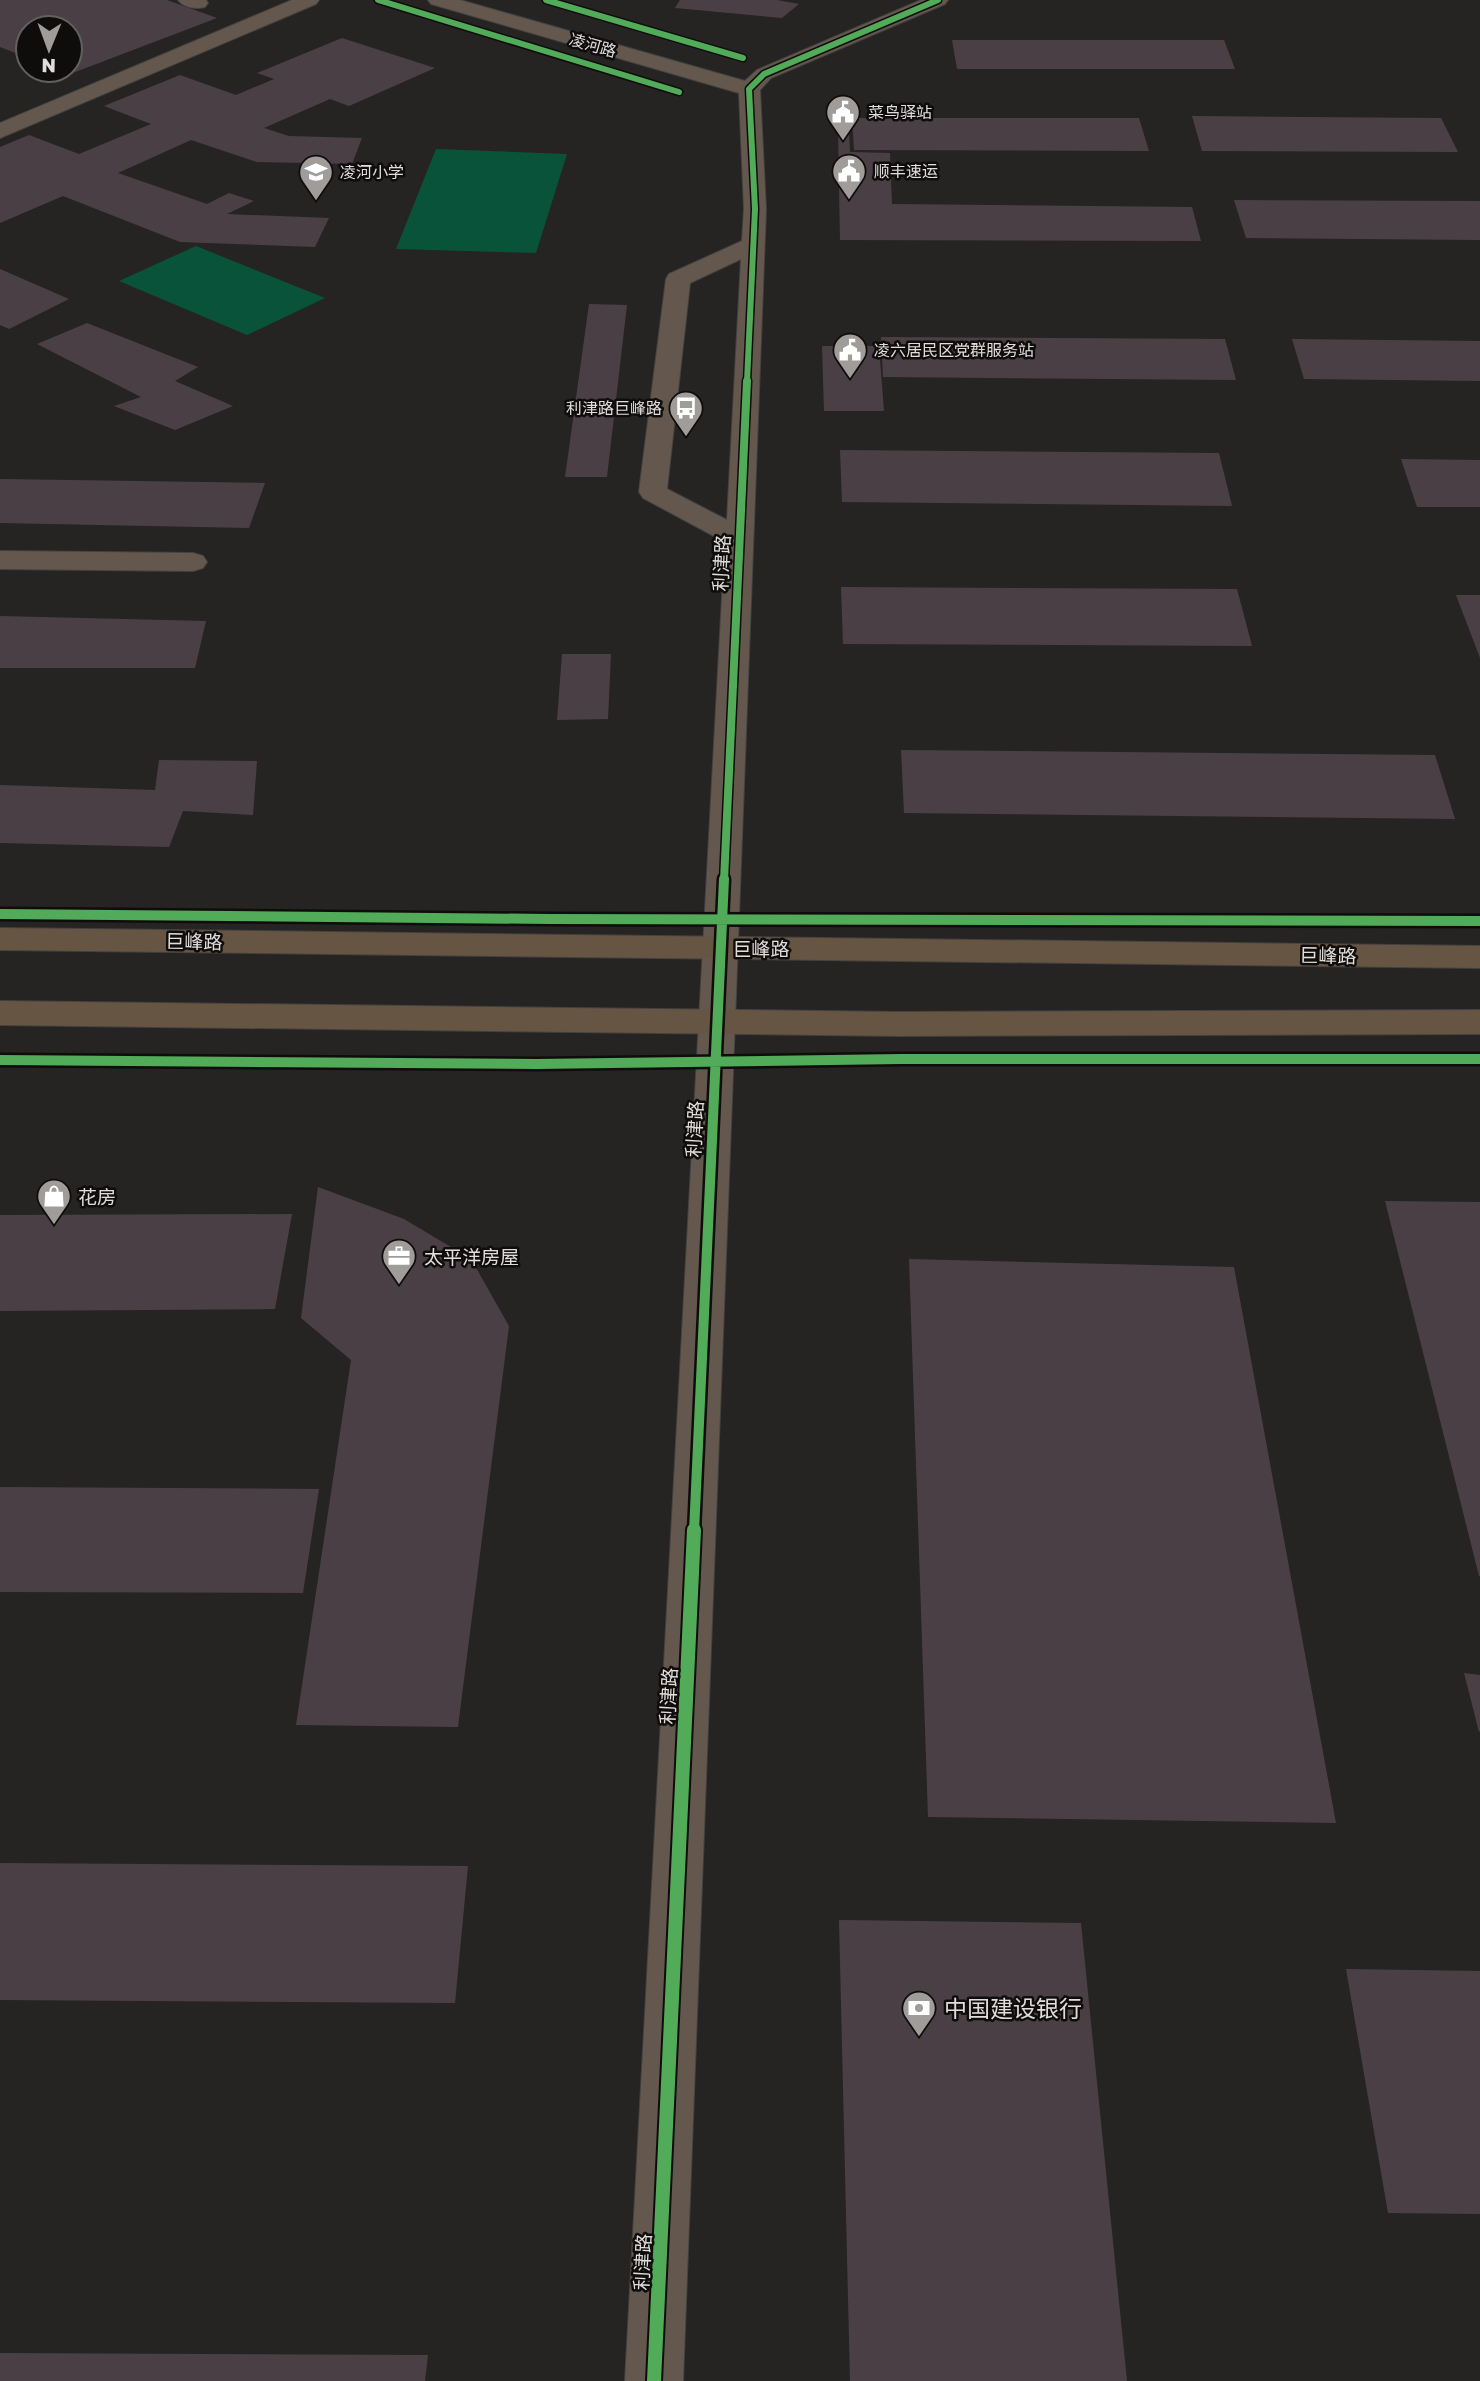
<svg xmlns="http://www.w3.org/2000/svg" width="1480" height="2381" font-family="'Golos Text','Noto Sans SC',sans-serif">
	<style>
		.green { fill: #09533b }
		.building { fill: #4b3f46 }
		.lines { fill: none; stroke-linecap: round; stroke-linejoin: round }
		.minor-casing { stroke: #434240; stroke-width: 2 }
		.major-casing { stroke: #434240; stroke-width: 2 }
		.minor { fill: #64584e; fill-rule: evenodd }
		.major { fill: #675544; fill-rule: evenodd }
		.cycleway-far3-casing { stroke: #0f0d0c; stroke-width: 9 }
		.cycleway-far2-casing { stroke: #0f0d0c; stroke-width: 11 }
		.cycleway-far1-casing { stroke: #0f0d0c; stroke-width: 15 }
		.cycleway-casing { stroke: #0f0d0c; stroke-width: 18 }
		.cycleway-far3 { stroke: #51ab58; stroke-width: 6 }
		.cycleway-far2 { stroke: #51ab58; stroke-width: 8 }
		.cycleway-far1 { stroke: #51ab58; stroke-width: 10 }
		.cycleway { stroke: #51ab58; stroke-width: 14 }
		.labels { text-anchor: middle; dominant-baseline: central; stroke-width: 5; stroke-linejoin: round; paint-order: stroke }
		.far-street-label { font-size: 16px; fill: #e0dddb; stroke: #0f0d0c }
		.far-poi-label { font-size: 16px; fill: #e0dddb; stroke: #0f0d0c; text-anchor: start }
		.street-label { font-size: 19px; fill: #e0dddb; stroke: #0f0d0c }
		.poi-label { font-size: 19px; fill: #e0dddb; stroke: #0f0d0c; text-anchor: start }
		.near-poi-label { font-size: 23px; fill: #e0dddb; stroke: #0f0d0c; text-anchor: start }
	</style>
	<rect width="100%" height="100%" fill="#262422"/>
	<!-- green -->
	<path class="green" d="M 436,149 L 567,154 L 536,253 L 396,249 Z
		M 196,246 L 325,298 L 247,335 L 119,281 Z"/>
	<!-- building -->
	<path class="building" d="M 0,0 L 167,0 L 217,18 L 70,74 L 60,70 L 70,70 L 70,28 L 28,28 L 28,58 L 0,47 Z
		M 680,0 L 777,0 L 799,4 L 782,18 L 675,8 Z
		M 342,38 L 435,68 L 349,106 L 330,99 L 264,128 L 289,136 L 362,138 L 352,164 L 257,162 L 191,140 L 118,173 L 207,204 L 229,193 L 254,201 L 227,214 L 329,218 L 315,247 L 180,242 L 63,196 L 0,223 L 0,147 L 29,135 L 79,154 L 151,124 L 104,106 L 180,75 L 236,95 L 274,79 L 257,73 Z
		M 952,40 L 1224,40 L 1235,69 L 957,69 Z
		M 1192,116 L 1441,118 L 1458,152 L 1202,151 Z
		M 852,118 L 1139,118 L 1149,151 L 854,150 Z
		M 838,129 L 849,129 L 850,152 L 890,153 L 892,204 L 1192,207 L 1201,241 L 840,240 Z
		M 1234,200 L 1480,201 L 1480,240 L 1246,238 Z
		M 0,269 L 69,299 L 9,329 L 0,325 Z
		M 589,304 L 627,305 L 607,477 L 565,477 Z
		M 87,323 L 198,367 L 175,381 L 233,406 L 175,430 L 114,406 L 141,397 L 37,344 Z
		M 881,337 L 1225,339 L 1236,380 L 883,377 Z
		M 1292,339 L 1480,341 L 1480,381 L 1304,379 Z
		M 822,346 L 879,346 L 884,411 L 824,411 Z
		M 840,450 L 1219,453 L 1232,506 L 842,502 Z
		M 1401,459 L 1480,460 L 1480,507 L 1417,507 Z
		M 0,479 L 265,483 L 249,528 L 0,523 Z
		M 841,587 L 1237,589 L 1252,646 L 843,644 Z
		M 1456,595 L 1480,595 L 1480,658 Z
		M 0,616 L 206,621 L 195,668 L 0,668 Z
		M 562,654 L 611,654 L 608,719 L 557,720 Z
		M 901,750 L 1435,755 L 1455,819 L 904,813 Z
		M 159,760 L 257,761 L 253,815 L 183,811 L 169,847 L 0,843 L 0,785 L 155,790 Z
		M 318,1187 L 404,1219 L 471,1259 L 509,1326 L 458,1727 L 296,1725 L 351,1360 L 301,1318 Z
		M 1385,1201 L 1480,1202 L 1480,1576 L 1479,1576 Z
		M 292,1214 L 275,1309 L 0,1311 L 0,1215 Z
		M 909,1259 L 1234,1267 L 1336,1823 L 928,1817 Z
		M 0,1487 L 319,1489 L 303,1593 L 0,1592 Z
		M 1464,1673 L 1480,1675 L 1480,1731 L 1479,1732 Z
		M 0,1863 L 468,1866 L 455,2003 L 0,2000 Z
		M 839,1920 L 1081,1923 L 1127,2381 L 850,2381 Z
		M 1346,1969 L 1480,1971 L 1480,2214 L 1388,2213 Z
		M 0,2353 L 428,2355 L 425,2381 L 0,2381 Z"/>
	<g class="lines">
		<!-- minor casing -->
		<g class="minor-casing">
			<path id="minor" d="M 178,0 L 206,0 L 208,3 L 205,7 C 196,9 184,8 178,0 Z
				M 292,0 L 319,0 L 316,4 L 0,138 L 0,123 Z
				M 428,0 L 460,0 L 745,81 L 757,70 L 921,0 L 948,0 L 945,4 L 771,78 L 760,90 L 766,209 L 683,2381 L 625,2381 L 725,542 L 643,498 L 639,492 L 666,279 L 669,274 L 742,241 L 744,209 L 739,93 L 431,4 ZM 741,259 L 727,520 L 667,489 L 690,283 Z
				M 0,551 L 193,553 L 203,556 L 207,562 L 203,568 L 193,571 L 0,569 Z"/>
		</g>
		<!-- major casing -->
		<g class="major-casing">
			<path id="major" d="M 0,928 L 1480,946 L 1480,968 L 0,950 Z
				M 0,1001 L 898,1012 L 1480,1010 L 1480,1034 L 898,1036 L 0,1025 Z"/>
		</g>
		<!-- minor -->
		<use href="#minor" class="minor"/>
		<!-- major -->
		<use href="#major" class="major"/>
		<!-- cycleway-far3 casing -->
		<g class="cycleway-far3-casing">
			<path id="cycleway-far3" d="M 378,0 L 679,92
				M 546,0 L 743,58
				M 747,382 L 755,209 L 749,89 L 764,74 L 938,0"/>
		</g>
		<!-- cycleway-far2 casing -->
		<g class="cycleway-far2-casing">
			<path id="cycleway-far2" d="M 724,881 L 747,381"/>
		</g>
		<!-- cycleway-far1 casing -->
		<g class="cycleway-far1-casing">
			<path id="cycleway-far1" d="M 0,914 L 550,919 L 1480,921
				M 0,1060 L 536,1064 L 901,1059 L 1480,1059
				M 694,1532 L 724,879"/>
		</g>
		<!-- cycleway casing -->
		<g class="cycleway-casing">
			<path id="cycleway" d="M 654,2381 L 694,1530"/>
		</g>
		<!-- cycleway-far3 -->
		<use href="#cycleway-far3" class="cycleway-far3"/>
		<!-- cycleway-far2 -->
		<use href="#cycleway-far2" class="cycleway-far2"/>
		<!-- cycleway-far1 -->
		<use href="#cycleway-far1" class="cycleway-far1"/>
		<!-- cycleway -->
		<use href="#cycleway" class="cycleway"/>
	</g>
	<!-- icons -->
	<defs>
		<g id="civic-pin" transform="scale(1.75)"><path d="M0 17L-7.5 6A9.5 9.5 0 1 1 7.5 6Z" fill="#9f9c9a" stroke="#0f0d0c"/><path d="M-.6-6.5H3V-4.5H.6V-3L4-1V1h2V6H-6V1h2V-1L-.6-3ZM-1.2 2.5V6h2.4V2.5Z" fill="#fff"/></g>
		<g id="school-pin" transform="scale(1.75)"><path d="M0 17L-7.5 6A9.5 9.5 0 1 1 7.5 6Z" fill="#9f9c9a" stroke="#0f0d0c"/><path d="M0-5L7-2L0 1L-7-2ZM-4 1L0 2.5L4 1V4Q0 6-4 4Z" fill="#fff"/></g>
		<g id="bus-pin" transform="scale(1.75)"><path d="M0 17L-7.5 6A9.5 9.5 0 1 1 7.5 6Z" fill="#9f9c9a" stroke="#0f0d0c"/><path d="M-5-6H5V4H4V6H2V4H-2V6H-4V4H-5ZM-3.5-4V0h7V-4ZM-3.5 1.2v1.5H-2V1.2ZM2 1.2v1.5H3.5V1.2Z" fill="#fff"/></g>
		<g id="shop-pin" transform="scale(1.75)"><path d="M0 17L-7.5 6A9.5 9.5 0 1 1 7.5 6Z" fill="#9f9c9a" stroke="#0f0d0c"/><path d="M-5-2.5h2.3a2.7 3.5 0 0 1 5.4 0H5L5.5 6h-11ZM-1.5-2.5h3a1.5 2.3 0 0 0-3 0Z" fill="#fff"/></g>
		<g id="office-pin" transform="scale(1.75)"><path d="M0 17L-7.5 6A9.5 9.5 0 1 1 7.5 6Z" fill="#9f9c9a" stroke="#0f0d0c"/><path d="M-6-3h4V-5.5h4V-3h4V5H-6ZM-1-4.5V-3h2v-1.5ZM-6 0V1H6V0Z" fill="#fff"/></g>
		<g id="bank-pin" transform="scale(1.75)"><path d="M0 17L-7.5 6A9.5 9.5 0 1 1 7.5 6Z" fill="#9f9c9a" stroke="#0f0d0c"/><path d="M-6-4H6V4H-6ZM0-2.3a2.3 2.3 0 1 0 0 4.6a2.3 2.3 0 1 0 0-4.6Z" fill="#fff"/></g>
	</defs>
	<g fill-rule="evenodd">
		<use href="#civic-pin" x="843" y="112"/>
		<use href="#civic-pin" x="849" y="171"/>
		<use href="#school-pin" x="316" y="172"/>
		<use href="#civic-pin" x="850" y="350"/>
		<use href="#bus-pin" x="686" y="408"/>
		<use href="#shop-pin" x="54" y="1196"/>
		<use href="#office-pin" x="399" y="1256"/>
		<use href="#bank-pin" x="919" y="2008"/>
	</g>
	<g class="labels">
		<!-- far-street labels -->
		<g class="far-street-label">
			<text transform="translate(593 45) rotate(16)">凌河路</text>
		</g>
		<!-- far-poi labels -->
		<g class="far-poi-label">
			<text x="868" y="112">菜鸟驿站</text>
			<text x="874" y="171">顺丰速运</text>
			<text x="340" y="172">凌河小学</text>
			<text x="874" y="350">凌六居民区党群服务站</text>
			<text x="662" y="408" text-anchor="end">利津路巨峰路</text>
		</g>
		<!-- street labels -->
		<g class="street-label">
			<text transform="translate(721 563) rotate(-87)">利津路</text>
			<text transform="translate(194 941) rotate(1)">巨峰路</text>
			<text x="761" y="948">巨峰路</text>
			<text transform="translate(1328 955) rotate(1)">巨峰路</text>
			<text transform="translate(694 1129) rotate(-87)">利津路</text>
			<text transform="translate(668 1696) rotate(-87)">利津路</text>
			<text transform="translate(642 2262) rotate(-87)">利津路</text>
		</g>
		<!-- poi labels -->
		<g class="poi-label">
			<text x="78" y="1196">花房</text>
			<text x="424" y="1256">太平洋房屋</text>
		</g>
		<!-- near-poi labels -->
		<g class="near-poi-label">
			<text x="944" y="2008">中国建设银行</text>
		</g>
	</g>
	<!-- north arrow -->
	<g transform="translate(49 49) rotate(181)"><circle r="33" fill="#0f0d0c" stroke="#63605f" stroke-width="2"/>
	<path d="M0-5L12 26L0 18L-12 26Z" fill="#9f9c9a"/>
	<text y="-10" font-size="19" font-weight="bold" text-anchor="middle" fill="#e0dddb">N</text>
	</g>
</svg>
